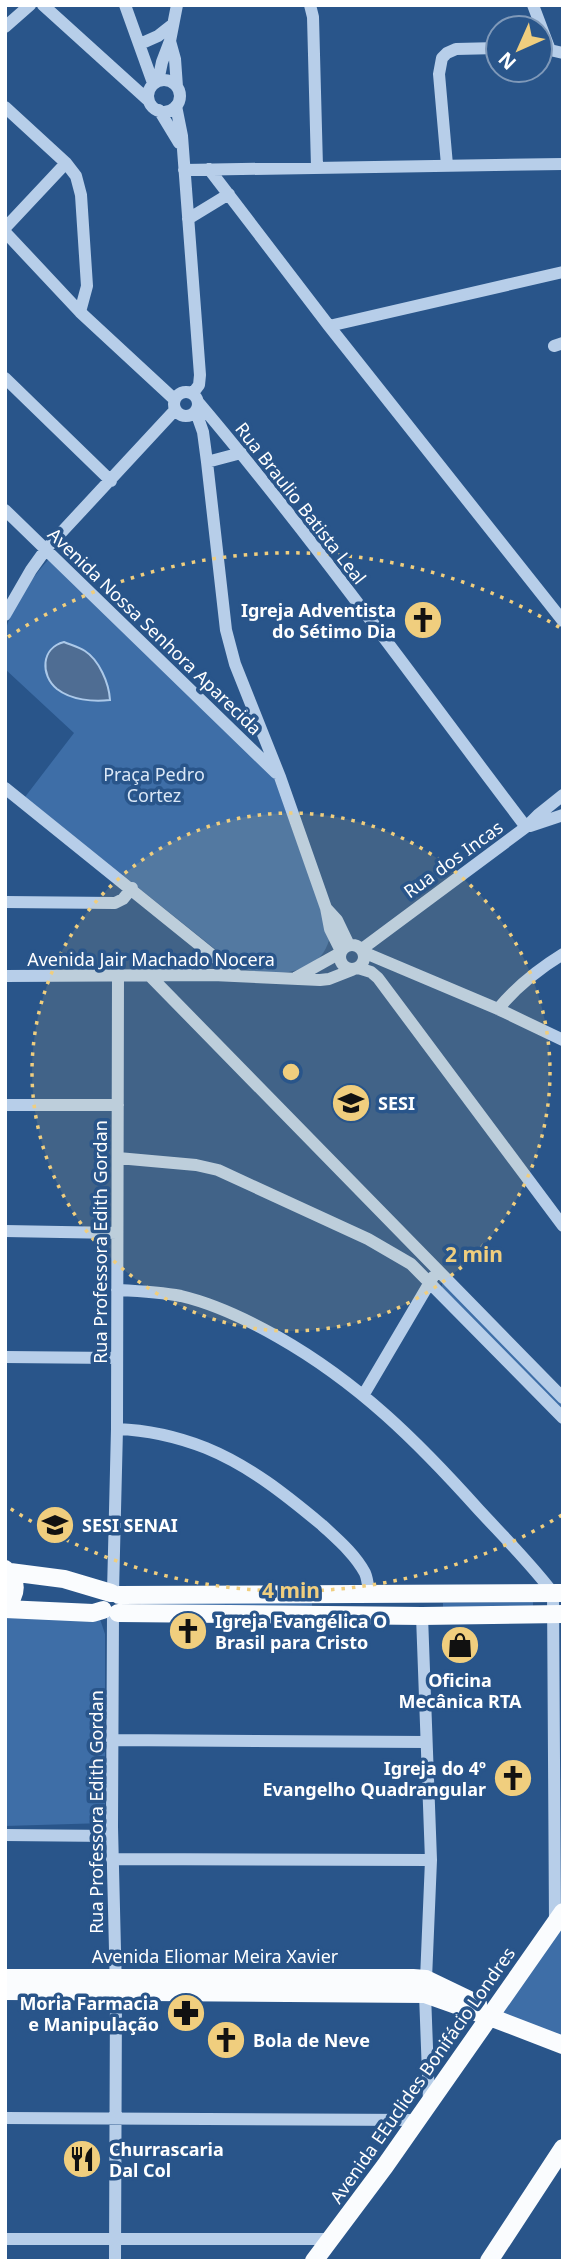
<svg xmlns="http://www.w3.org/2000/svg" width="568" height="2266" font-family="'Noto Sans',sans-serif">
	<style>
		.green { fill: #3e6ea7 }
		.water { fill: #4f6d93; stroke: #acc9e9; stroke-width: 2 }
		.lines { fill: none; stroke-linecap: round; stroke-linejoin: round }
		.minor { stroke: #b7cee9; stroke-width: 12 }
		.major { stroke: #fafcfe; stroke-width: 18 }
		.ring { fill: none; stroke: #f0ce7e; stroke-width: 3.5; stroke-dasharray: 3.5 7 }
		.labels { text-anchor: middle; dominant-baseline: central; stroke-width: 7; stroke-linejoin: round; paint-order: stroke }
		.street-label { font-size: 18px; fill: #fff; stroke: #29558a }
		.poi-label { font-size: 18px; font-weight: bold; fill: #fff; stroke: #29558a; text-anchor: start }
		.park-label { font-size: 18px; fill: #dbe8f7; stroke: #29558a }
		.centre { fill: #f0ce7e; stroke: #29558a; stroke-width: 3.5 }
		.ring-label { font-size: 21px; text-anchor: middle; font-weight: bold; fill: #f0ce7e; stroke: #29558a; stroke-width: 7; stroke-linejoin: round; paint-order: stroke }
	</style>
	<rect width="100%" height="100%" fill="#29558a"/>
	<!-- green -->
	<path class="green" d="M 49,559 L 274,778 L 330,935 C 324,978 265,979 235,965 L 25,797 L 74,733 L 5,669 C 5,658 4,646 5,635 C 8,611 33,576 49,559 Z
		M 442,1284 L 447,1285 L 563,1400 L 563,1415 L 442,1290 Z
		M 141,1602 L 312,1602 L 312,1606 L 140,1607 Z
		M 533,1602 L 533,1606 L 443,1608 L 443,1603 Z
		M 5,1618 L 100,1619 L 105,1634 L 105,1823 L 5,1826 Z
		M 563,1922 L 563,2036 L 496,2013 Z"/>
	<!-- water -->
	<path class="water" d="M 64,642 C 71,645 79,647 85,651 C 99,660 109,683 110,700 C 93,702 71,700 57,689 C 40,675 41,648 64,642 Z"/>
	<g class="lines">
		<!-- minor -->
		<path class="minor" d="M 43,5 L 149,101
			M 125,5 L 153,83
			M 310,5 L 313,17 L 317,167
			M 533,5 L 550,50 L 563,53
			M 5,27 L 30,5
			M 170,41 L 175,59 L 177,87
			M 140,44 L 158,36 L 172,25
			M148 96a16 16 0 1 1 32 0a16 16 0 1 1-32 0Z
			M 158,81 L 162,62 L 170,41 L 177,5
			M 176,106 L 182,136 L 200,375 L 199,385 L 193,393
			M 5,107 L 66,163 L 76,176 L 81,195 L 87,286 L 80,312
			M 159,110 L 179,143
			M 447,165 L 439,74 L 442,58 L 447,53 L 456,49 L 498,48
			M 209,169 L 329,326 L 563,621
			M 184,170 L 563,164
			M 188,219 L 229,194
			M 5,228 L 66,163
			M 5,232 L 80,312 L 174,399
			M 329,326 L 563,272
			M 554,346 L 563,343
			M 5,378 L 111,481
			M174 404a12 12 0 1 1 24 0a12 12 0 1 1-24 0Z
			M 199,403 C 314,539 418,685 526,827
			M 196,412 L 203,432 L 207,462 L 226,630 L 235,664 L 280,777 L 326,908 L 330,929 L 341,951
			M 207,462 L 241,453
			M 5,510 L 276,773
			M 5,615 L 31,570 L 46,549 L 175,410
			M 5,788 L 238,976
			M 530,826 L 563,815
			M 5,902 L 115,903 L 123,899 L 132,888
			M 326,908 L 337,920 L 349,945
			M340 957a12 12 0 1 1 24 0a12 12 0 1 1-24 0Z
			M 362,949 L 526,827 L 538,815 L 563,795
			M 363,952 L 498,1009 L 563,1040
			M 358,968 L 371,972 L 378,978 L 563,1226
			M 5,976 L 213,975 L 320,980 L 329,979 L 352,970
			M 150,976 L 563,1398
			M 297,977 L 340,953
			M 498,1009 C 517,986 537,970 563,954
			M 5,1105 L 118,1105
			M 118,1158 L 196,1165 L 218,1170 L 368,1239 L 411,1264 L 563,1418
			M 5,1231 L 117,1233
			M 117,1290 C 138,1291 160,1292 181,1296 C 215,1304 248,1320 278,1337 C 359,1383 418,1442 479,1510 C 504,1537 531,1564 553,1593 L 555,1923
			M 5,1357 L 117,1358
			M 364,1394 L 433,1277
			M 117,1429 C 147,1430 178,1437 206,1448 C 250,1466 286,1495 322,1525 C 337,1539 355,1554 365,1573 C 368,1580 368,1587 369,1594
			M 113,1592 L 117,1429 L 118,975
			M 113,1614 L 112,1827 L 116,1991 L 115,2261
			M 422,1616 L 431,1860 L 426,1979
			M 112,1740 L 426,1742
			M 5,1835 L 112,1836
			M 112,1859 L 431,1860
			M 425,1994 L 429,2101
			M 5,2118 L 415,2120
			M 5,2239 L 330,2239"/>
		<!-- major -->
		<path class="major" d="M 5,1569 C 18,1580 18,1595 5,1606
			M 10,1572 L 64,1579 L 111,1593
			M 119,1595 L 563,1593
			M 5,1609 L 93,1613 L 103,1610
			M 118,1613 L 422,1616 L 563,1614
			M 5,1978 L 413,1978 L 426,1979 L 478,2004
			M 5,1991 L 425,1994 L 490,2017 L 563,2045
			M 314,2261 L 385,2166 L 563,1912
			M 489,2261 L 563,2148"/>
	</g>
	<!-- distance rings -->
	<circle cx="291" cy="1072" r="259" fill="#f0ce7e" fill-opacity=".12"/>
	<g class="ring">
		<circle cx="291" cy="1072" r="259"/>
		<path d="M562 1515A519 519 0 0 1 8 1507M8 637A519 519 0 0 1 562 629"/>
	</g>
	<!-- icons -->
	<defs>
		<g id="church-disc" transform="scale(2.0125)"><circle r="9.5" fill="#f0ce7e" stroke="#29558a"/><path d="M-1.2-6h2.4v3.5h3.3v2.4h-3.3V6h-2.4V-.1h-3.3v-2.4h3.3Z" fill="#111"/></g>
		<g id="school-disc" transform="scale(2.0125)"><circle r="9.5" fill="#f0ce7e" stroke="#29558a"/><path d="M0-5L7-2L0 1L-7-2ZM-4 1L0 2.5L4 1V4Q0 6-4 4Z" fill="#111"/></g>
		<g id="shop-disc" transform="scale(2.0125)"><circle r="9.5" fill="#f0ce7e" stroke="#29558a"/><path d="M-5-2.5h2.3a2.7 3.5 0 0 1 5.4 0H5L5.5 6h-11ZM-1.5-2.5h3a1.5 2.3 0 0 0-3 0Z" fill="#111"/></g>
		<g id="pharmacy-disc" transform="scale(2.0125)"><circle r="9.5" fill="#f0ce7e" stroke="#29558a"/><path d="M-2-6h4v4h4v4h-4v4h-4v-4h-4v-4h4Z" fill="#111"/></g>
		<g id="restaurant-disc" transform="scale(2.0125)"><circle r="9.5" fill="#f0ce7e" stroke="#29558a"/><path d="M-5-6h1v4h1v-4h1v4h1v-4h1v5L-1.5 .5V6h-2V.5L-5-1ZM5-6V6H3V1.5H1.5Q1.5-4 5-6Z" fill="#111"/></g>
	</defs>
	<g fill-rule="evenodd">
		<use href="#church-disc" x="423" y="620"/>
		<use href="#school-disc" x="351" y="1103"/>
		<use href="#school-disc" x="55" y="1525"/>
		<use href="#church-disc" x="188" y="1631"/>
		<use href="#shop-disc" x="460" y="1645"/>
		<use href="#church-disc" x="513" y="1778"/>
		<use href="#pharmacy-disc" x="186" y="2013"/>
		<use href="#church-disc" x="226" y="2040"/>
		<use href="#restaurant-disc" x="82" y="2159"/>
	</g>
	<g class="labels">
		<!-- street labels -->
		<g class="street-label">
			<text transform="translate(301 503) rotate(52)">Rua Braulio Batista Leal</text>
			<text transform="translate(155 631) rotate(44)">Avenida Nossa Senhora Aparecida</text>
			<text transform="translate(453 859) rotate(-36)">Rua dos Incas</text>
			<text x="151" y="959">Avenida Jair Machado Nocera</text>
			<text transform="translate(100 1242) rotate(-90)">Rua Professora Edith Gordan</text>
			<text transform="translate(96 1812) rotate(-90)">Rua Professora Edith Gordan</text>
			<text x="215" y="1956">Avenida Eliomar Meira Xavier</text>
			<text transform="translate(422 2075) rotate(-55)">Avenida EEuclides Bonifácio Londres</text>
		</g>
		<!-- poi labels -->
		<g class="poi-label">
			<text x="396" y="610" text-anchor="end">Igreja Adventista<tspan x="396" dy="21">do Sétimo Dia</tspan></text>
			<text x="378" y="1103">SESI</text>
			<text x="82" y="1525">SESI SENAI</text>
			<text x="215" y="1621">Igreja Evangélica O<tspan x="215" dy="21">Brasil para Cristo</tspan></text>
			<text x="460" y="1680" text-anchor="middle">Oficina<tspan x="460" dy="21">Mecânica RTA</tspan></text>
			<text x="486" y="1768" text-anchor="end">Igreja do 4º<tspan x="486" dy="21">Evangelho Quadrangular</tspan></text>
			<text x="159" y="2003" text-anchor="end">Moria Farmacia<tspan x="159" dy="21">e Manipulação</tspan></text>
			<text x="253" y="2040">Bola de Neve</text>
			<text x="109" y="2149">Churrascaria<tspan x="109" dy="21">Dal Col</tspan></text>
		</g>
		<!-- park labels -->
		<g class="park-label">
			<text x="154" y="774">Praça Pedro<tspan x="154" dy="21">Cortez</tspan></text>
		</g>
	</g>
	<circle cx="291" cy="1072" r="10" class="centre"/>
	<g class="ring-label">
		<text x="474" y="1262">2 min</text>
		<text x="291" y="1598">4 min</text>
	</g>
	<!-- border -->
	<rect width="568" height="2266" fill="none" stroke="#ffffff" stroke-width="14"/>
	<!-- north arrow -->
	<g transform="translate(519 49) rotate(225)"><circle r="33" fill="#29558a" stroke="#7f99b9" stroke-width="2"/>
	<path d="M0-5L12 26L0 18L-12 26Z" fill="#f0ce7e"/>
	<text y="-10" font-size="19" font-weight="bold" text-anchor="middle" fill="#ffffff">N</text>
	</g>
</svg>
